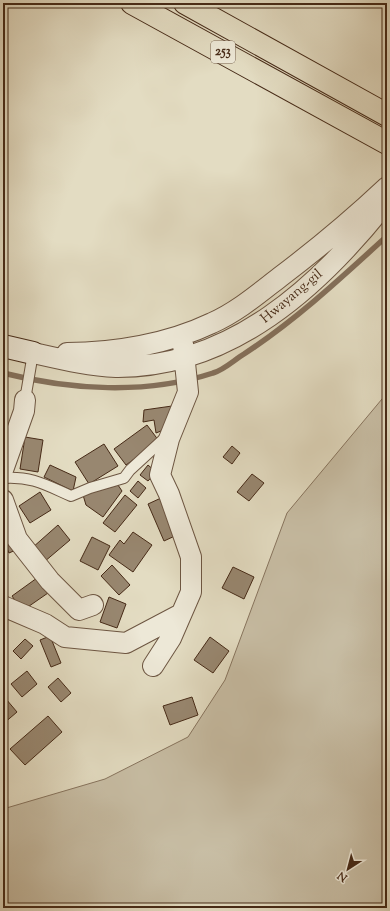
<svg xmlns="http://www.w3.org/2000/svg" width="390" height="911" font-family="'Sorts Mill Goudy',serif">
	<style>
		.green { fill: #c8bea5; stroke: #87745e }
		.lines { fill: none; stroke-linecap: round; stroke-linejoin: round }
		.stream { stroke: #84705b; stroke-width: 5.5 }
		.building { fill: #988770; stroke: #462a17 }
		.lane-casing { stroke: #6d5642; stroke-width: 12 }
		.street-casing { stroke: #6d5642; stroke-width: 22 }
		.secondary-casing { stroke: #462a17; stroke-width: 24 }
		.highway-casing { stroke: #462a17; stroke-width: 24 }
		.lane { stroke: #ede8d7; stroke-width: 10 }
		.street { stroke: #ede8d7; stroke-width: 20 }
		.secondary { stroke: #ede8d7; stroke-width: 22 }
		.highway { stroke: #e3dcc2; stroke-width: 22 }
		.labels { text-anchor: middle; dominant-baseline: central; stroke-width: 3; stroke-linejoin: round; paint-order: stroke }
		.shield { fill: #ede8d7; stroke: #786351; stroke-width: 1 }
		.shield-label { font-size: 13px; font-weight: bold; fill: #462a17 }
		.street-label { font-size: 14px; fill: #462a17; stroke: #ede8d7 }
	</style>
	<rect width="100%" height="100%" fill="#e3dcc2"/>
	<filter id="stains"><feTurbulence type="fractalNoise" baseFrequency=".005" numOctaves="4"/><feColorMatrix values="0 0 0 0 .2 0 0 0 0 .09 0 0 0 0 .02 0 0 0 .5 -.17"/></filter>
	<radialGradient id="worn" r=".72"><stop offset=".6" stop-color="#630" stop-opacity="0"/><stop offset="1" stop-color="#630" stop-opacity=".3"/></radialGradient>
	<!-- green -->
	<path class="green" d="M 387,393 L 387,908 L 3,908 L 3,809 L 105,779 L 188,737 L 225,680 L 287,513 Z"/>
	<g class="lines">
		<!-- stream -->
		<path class="stream" d="M 3,373 C 70,390 146,395 213,373 C 224,370 234,360 244,354 C 296,320 341,278 387,236"/>
	</g>
	<!-- building -->
	<path class="building" d="M 179,405 L 171,427 L 156,433 L 154,420 L 143,422 L 144,410 Z
		M 147,425 L 159,441 L 126,465 L 114,449 Z
		M 25,437 L 43,440 L 38,472 L 20,469 Z
		M 104,444 L 118,466 L 89,484 L 75,462 Z
		M 232,446 L 240,453 L 232,464 L 223,457 Z
		M 50,465 L 76,477 L 73,491 L 44,477 Z
		M 148,465 L 156,472 L 148,481 L 140,475 Z
		M 252,474 L 264,483 L 249,501 L 237,492 Z
		M 138,481 L 146,488 L 138,498 L 130,491 Z
		M 118,485 L 122,491 L 103,517 L 86,505 L 83,495 Z
		M 40,492 L 51,510 L 30,523 L 19,506 Z
		M 125,495 L 137,505 L 115,532 L 103,523 Z
		M 161,498 L 177,535 L 164,541 L 148,504 Z
		M 3,518 L 18,549 L 9,553 L 3,540 Z
		M 58,525 L 70,540 L 44,562 L 32,548 Z
		M 133,532 L 152,545 L 133,572 L 109,555 L 120,540 L 124,544 Z
		M 92,537 L 110,546 L 98,570 L 80,561 Z
		M 112,565 L 130,585 L 119,595 L 101,576 Z
		M 233,567 L 254,577 L 244,599 L 222,588 Z
		M 37,578 L 48,593 L 22,611 L 12,596 Z
		M 109,597 L 126,604 L 117,628 L 100,622 Z
		M 50,636 L 61,663 L 51,667 L 40,640 Z
		M 210,637 L 229,651 L 213,673 L 194,660 Z
		M 25,639 L 33,646 L 21,659 L 13,651 Z
		M 27,671 L 37,684 L 22,697 L 11,684 Z
		M 58,678 L 71,693 L 61,702 L 48,687 Z
		M 192,697 L 198,715 L 170,725 L 163,706 Z
		M 6,699 L 17,712 L 3,724 L 3,701 Z
		M 48,716 L 62,732 L 25,765 L 10,749 Z"/>
	<g class="lines">
		<!-- lane casing -->
		<g class="lane-casing">
			<path id="lane" d="M 25,400 L 33,353
				M 3,478 C 32,476 46,485 71,496 L 90,488 L 124,478 L 130,470 L 167,436"/>
		</g>
		<!-- street casing -->
		<g class="street-casing">
			<path id="street" d="M 33,353 C 60,359 88,366 116,367 C 231,368 320,286 387,201
				M 67,353 C 115,353 168,344 212,323 C 237,312 258,294 280,277 C 317,249 353,219 387,187
				M 3,470 L 24,411 L 25,400
				M 3,500 L 17,539 L 50,581 L 79,610 L 93,605
				M 3,606 L 45,624 L 65,637 L 126,643 L 181,614
				M 153,666 L 171,638 L 191,592 L 191,557 L 169,494 L 160,475 L 169,439 L 188,392 L 183,344"/>
		</g>
		<!-- secondary casing -->
		<g class="secondary-casing">
			<path id="secondary" d="M 3,346 L 33,353"/>
		</g>
		<!-- highway casing -->
		<g class="highway-casing">
			<path id="highway" d="M 132,3 L 387,143
				M 185,3 L 387,115"/>
		</g>
		<!-- lane -->
		<use href="#lane" class="lane"/>
		<!-- street -->
		<use href="#street" class="street"/>
		<!-- secondary -->
		<use href="#secondary" class="secondary"/>
		<!-- highway -->
		<use href="#highway" class="highway"/>
	</g>
	<g class="labels">
		<!-- shield labels -->
		<rect class="shield" x="211" y="41" width="24" height="22" rx="3"/>
		<g class="shield-label">
			<text x="223" y="52">253</text>
		</g>
		<!-- street labels -->
		<g class="street-label">
			<text transform="translate(292 297) rotate(-40)">Hwayang-gil</text>
		</g>
	</g>
	<!-- margin -->
	<rect width="390" height="911" fill="none" stroke="#e3dcc2" stroke-width="16"/>
	<rect x="4" y="4" width="382" height="903" fill="none" stroke="#462a17" stroke-width="2"/>
	<rect x="8" y="8" width="374" height="895" fill="none" stroke="#462a17"/>
	<!-- north arrow -->
	<g transform="translate(348 869) rotate(216)" stroke="#ede8d7" stroke-width="3" paint-order="stroke">
	<path d="M0-3L7 15L0 10L-7 15Z" fill="#462a17"/>
	<text y="-6" font-size="11" font-weight="bold" text-anchor="middle" fill="#462a17">N</text>
	</g>
	<rect width="100%" height="100%" filter="url(#stains)"/>
	<rect width="100%" height="100%" fill="url(#worn)"/>
</svg>
